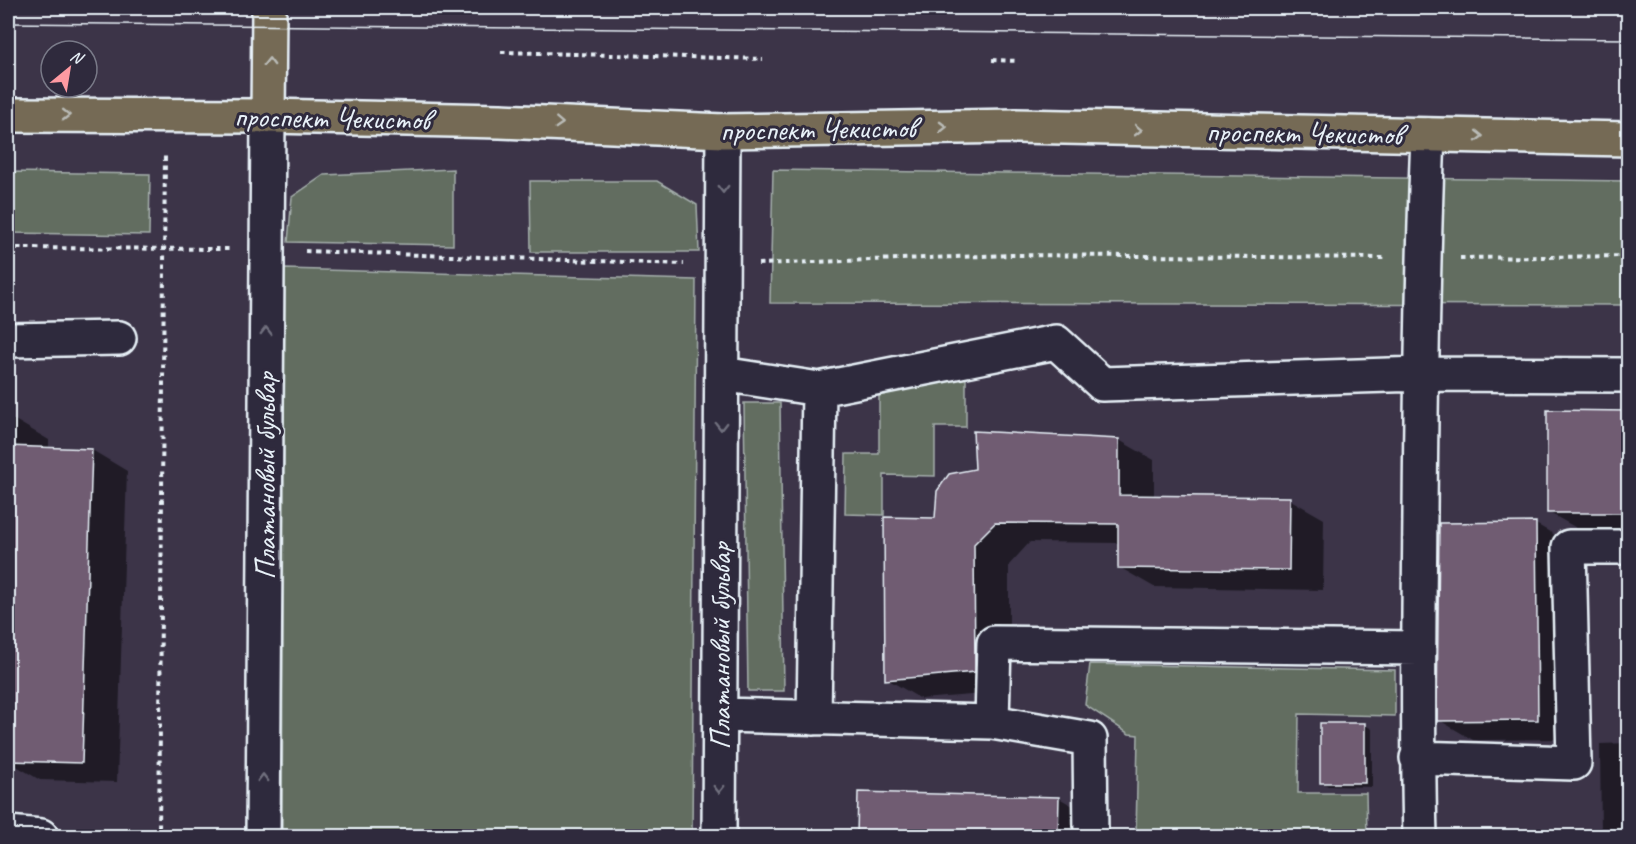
<svg xmlns="http://www.w3.org/2000/svg" width="1636" height="844" font-family="Caveat,sans-serif">
	<style>
		.green { fill: #626d61; stroke: #a5afac; stroke-width: 1.5 }
		.shadow { fill: #0007 }
		.building { fill: #6f5b72; stroke: #e8f1f8; stroke-width: 1.5 }
		.lines { fill: none; stroke-linecap: round; stroke-linejoin: round }
		.minor-casing { stroke: #e8f1f8; stroke-width: 38 }
		.major-casing { stroke: #e8f1f8; stroke-width: 38 }
		.path { stroke: #e8f1f8; stroke-width: 4; stroke-dasharray: 4.5 4.5; stroke-linecap: butt }
		.minor { stroke: #2f2a3d; stroke-width: 33 }
		.major { stroke: #746b55; stroke-width: 33 }
		.tram { stroke: #e8f1f8; stroke-width: 1.5 }
		.oneway { stroke: #babbb7 }
		.oneway2 { stroke: #70707e }
		.labels { text-anchor: middle; dominant-baseline: central; stroke-width: 6; stroke-linejoin: round; paint-order: stroke }
		.street-label { font-size: 30px; fill: #e8f1f8; stroke: #2f2a3d }
	</style>
	<rect width="100%" height="100%" fill="#3c3448"/>
	<filter id="ink" filterUnits="userSpaceOnUse"><feTurbulence type="fractalNoise" baseFrequency=".0167" numOctaves="2"/><feDisplacementMap in="SourceGraphic" scale="12" xChannelSelector="R" yChannelSelector="G"/><feConvolveMatrix kernelMatrix="1 2 1 2 8 2 1 2 1" color-interpolation-filters="sRGB"/></filter>
	<g filter="url(#ink)">
		<!-- green -->
		<path class="green" d="M 453,169 L 453,245 L 288,242 L 292,197 L 324,175 Z
			M 773,170 L 1628,181 L 1628,305 L 770,303 Z
			M 8,172 L 150,174 L 149,235 L 8,233 Z
			M 530,181 L 657,181 L 697,205 L 699,252 L 531,252 Z
			M 285,269 L 696,280 L 692,836 L 282,836 Z
			M 879,363 L 966,364 L 966,427 L 935,427 L 935,476 L 884,475 L 884,515 L 845,514 L 846,454 L 879,454 Z
			M 744,403 L 780,403 L 784,691 L 748,691 Z
			M 1090,664 L 1395,670 L 1395,716 L 1299,714 L 1298,793 L 1366,793 L 1367,836 L 1136,836 L 1138,735 L 1129,734 L 1085,705 Z"/>
		<!-- shadow -->
		<path class="shadow" d="M 1628,412 L 1628,532 L 1582,531 L 1548,512 Z
			M 8,420 L 15,420 L 49,440 L 49,449 L 92,450 L 127,471 L 117,782 L 40,780 L 8,761 L 8,681 L 13,511 L 8,511 Z
			M 1119,440 L 1154,460 L 1154,497 L 1289,499 L 1324,519 L 1323,590 L 1154,587 L 1119,567 L 1120,543 L 1030,542 L 1009,565 L 1009,692 L 921,699 L 887,679 L 936,519 Z
			M 1536,524 L 1569,543 L 1571,739 L 1473,740 L 1439,720 Z
			M 1365,725 L 1372,729 L 1372,787 L 1328,786 L 1321,782 Z
			M 1628,743 L 1628,836 L 1601,836 L 1600,744 Z
			M 860,793 L 1059,798 L 1094,818 L 1093,836 L 858,836 Z"/>
		<!-- building -->
		<path class="building" d="M 1547,410 L 1629,411 L 1629,513 L 1547,513 Z
			M 973,431 L 1119,439 L 1119,495 L 1290,497 L 1289,570 L 1118,568 L 1118,524 L 995,523 L 974,544 L 975,672 L 885,680 L 884,517 L 935,518 L 937,491 L 949,474 L 975,469 Z
			M 8,446 L 92,449 L 82,763 L 8,761 L 8,636 L 12,493 L 8,493 Z
			M 1536,522 L 1538,720 L 1437,721 L 1439,523 Z
			M 1320,723 L 1365,723 L 1365,783 L 1320,783 Z
			M 858,792 L 1059,797 L 1058,837 L 857,837 Z"/>
		<g class="lines">
			<!-- minor casing -->
			<g class="minor-casing">
				<path id="minor" d="M 8,340 L 119,338
					M 722,374 L 819,389 L 1056,342 L 1102,384 L 1421,374 L 1628,375
					M 720,715 L 992,722 L 1090,739 L 1091,836
					M 814,718 L 819,389
					M 992,722 L 994,643 L 1418,648
					M 1417,758 L 1574,763 L 1569,547 L 1628,547
					M 8,833 L 41,836
					M 263,836 L 268,116
					M 719,836 L 723,131
					M 1420,836 C 1417,729 1419,621 1420,513 C 1421,387 1423,261 1428,135"/>
			</g>
			<!-- major casing -->
			<g class="major-casing">
				<path id="major" d="M 8,115 L 268,116 L 500,121 L 723,131 L 1016,126 L 1628,139
					M 268,116 L 269,8"/>
			</g>
			<!-- path -->
			<path class="path" d="M 501,52 L 763,59
				M 992,60 L 1019,61
				M 8,248 L 229,249
				M 305,251 L 684,264
				M 1460,258 L 1628,256
				M 758,264 L 1012,255 L 1386,258
				M 159,836 L 165,153"/>
			<!-- minor -->
			<use href="#minor" class="minor"/>
			<!-- major -->
			<use href="#major" class="major"/>
			<!-- tram -->
			<path class="tram" d="M 1190,8 L 1628,12
				M 8,23 L 1628,39"/>
		</g>
		<!-- one-way arrows -->
		<defs><path id="oneway-chevron" d="M-2-3.5L2.5 0L-2 3.5" fill="none" stroke-width="1.6" stroke-linecap="round" stroke-linejoin="round" transform="scale(1.5)"/></defs>
		<g class="oneway">
			<use href="#oneway-chevron" transform="translate(269 62) rotate(-89)"/>
			<use href="#oneway-chevron" transform="translate(66 115) rotate(1)"/>
			<use href="#oneway-chevron" transform="translate(559 123) rotate(3)"/>
			<use href="#oneway-chevron" transform="translate(943 127) rotate(-1)"/>
			<use href="#oneway-chevron" transform="translate(1138 130) rotate(1)"/>
			<use href="#oneway-chevron" transform="translate(1479 136) rotate(1)"/>
		</g>
		<g class="oneway2">
			<use href="#oneway-chevron" transform="translate(723 189) rotate(90)"/>
			<use href="#oneway-chevron" transform="translate(266 331) rotate(-90)"/>
			<use href="#oneway-chevron" transform="translate(721 426) rotate(90)"/>
			<use href="#oneway-chevron" transform="translate(263 778) rotate(-90)"/>
			<use href="#oneway-chevron" transform="translate(719 789) rotate(90)"/>
		</g>
	</g>
	<g class="labels">
		<!-- street labels -->
		<g class="street-label">
			<text transform="translate(332 118) rotate(1)">проспект Чекистов</text>
			<text transform="translate(818 129) rotate(-1)">проспект Чекистов</text>
			<text transform="translate(1304 133) rotate(1)">проспект Чекистов</text>
			<text transform="translate(265 476) rotate(-90)">Платановый бульвар</text>
			<text transform="translate(720 646) rotate(-90)">Платановый бульвар</text>
		</g>
	</g>
	<!-- margin -->
	<rect width="1636" height="844" fill="none" stroke="#2f2a3d" stroke-width="30"/>
	<rect x="15" y="15" width="1606" height="814" fill="none" stroke="#e8f1f8" stroke-width="2" filter="url(#ink)"/>
	<!-- north arrow -->
	<g transform="translate(69 69) rotate(30)"><circle r="28" fill="#2f2a3d" stroke="#797a88" stroke-width="1.5"/>
	<path d="M0-4.5L10 22L0 15L-10 22Z" fill="#ff9aa2"/>
	<text y="-9" font-size="16" font-weight="bold" text-anchor="middle" fill="#e8f1f8">N</text>
	</g>
</svg>
